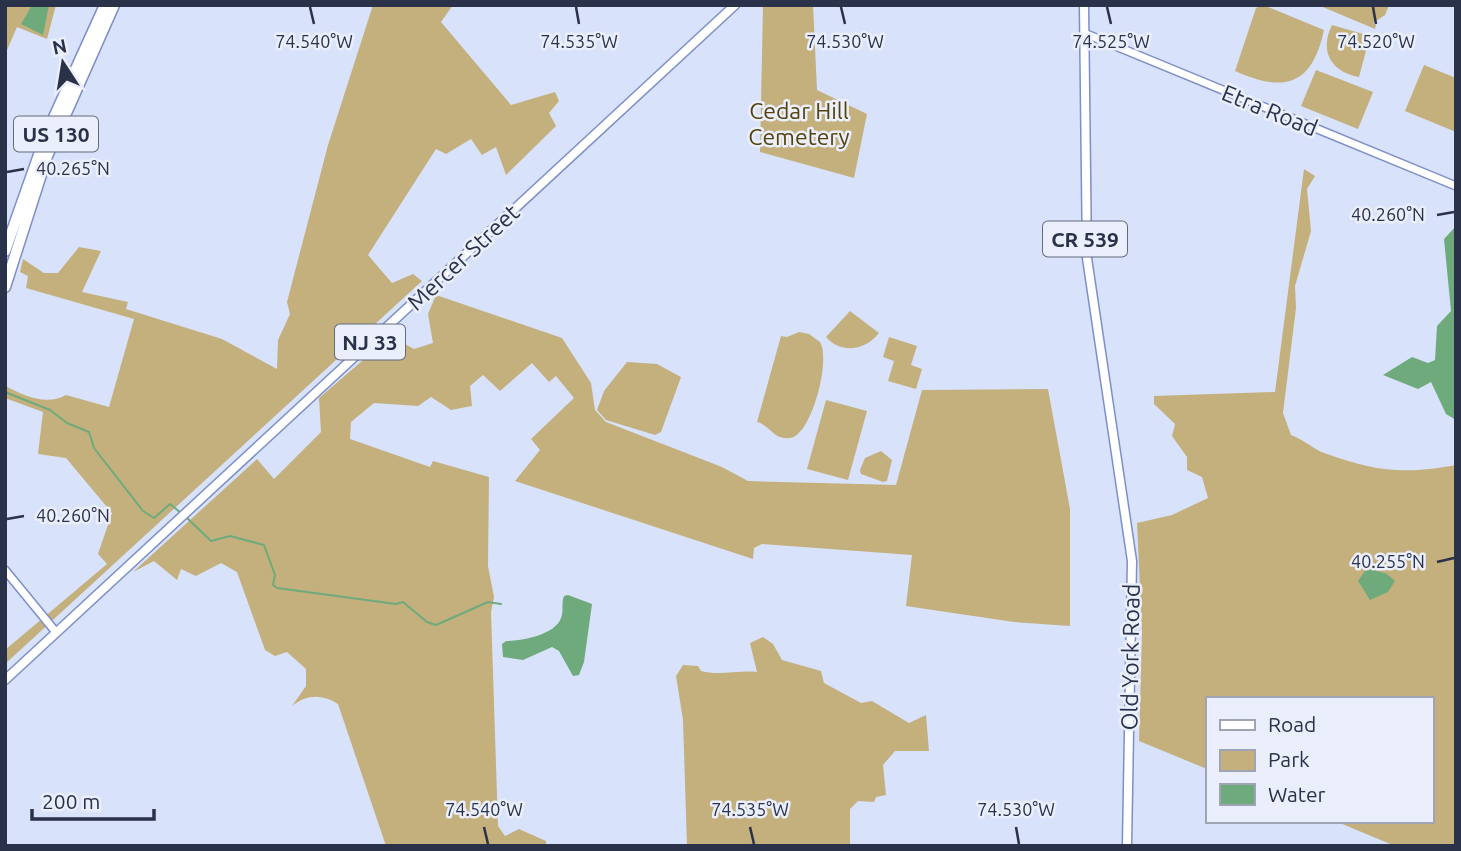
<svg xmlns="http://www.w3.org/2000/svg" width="1461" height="851" font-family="Ubuntu,sans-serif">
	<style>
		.green { fill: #c3b07d }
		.water { fill: #6faa7d }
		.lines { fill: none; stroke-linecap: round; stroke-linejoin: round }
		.stream { stroke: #6faa7d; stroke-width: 2 }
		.secondary-casing { stroke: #7d8fc8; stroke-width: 10 }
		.primary-casing { stroke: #7d8fc8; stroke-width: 11 }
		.highway-casing { stroke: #7d8fc8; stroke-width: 13 }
		.secondary { stroke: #fff; stroke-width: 7 }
		.primary { stroke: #fff; stroke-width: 8 }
		.highway { stroke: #fff; stroke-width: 10 }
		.ticks { fill: none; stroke: #2a324a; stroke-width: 2.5 }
		.labels { text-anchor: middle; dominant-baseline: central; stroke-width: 5; stroke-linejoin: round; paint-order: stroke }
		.shield { fill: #ebeffc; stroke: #646b7f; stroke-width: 2 }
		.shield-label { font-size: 21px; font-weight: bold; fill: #2a324a }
		.park-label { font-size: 23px; fill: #54430d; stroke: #ebeffc }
		.street-label { font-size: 23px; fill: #2a324a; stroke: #ebeffc }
		.ticks-label { font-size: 18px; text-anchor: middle; fill: #2a324a; stroke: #ebeffc; stroke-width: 5; stroke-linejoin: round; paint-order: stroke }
	</style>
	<rect width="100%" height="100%" fill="#d9e2fb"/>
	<!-- green -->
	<path class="green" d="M 5,5 L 56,5 L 47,39 L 17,27 L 5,55 Z
		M 373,5 L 453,5 L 441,22 L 511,105 L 555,92 L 559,101 L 549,113 L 556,126 L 506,175 L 496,147 L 482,155 L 471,139 L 446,154 L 436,149 L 368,255 L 392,283 L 413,274 L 422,281 L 5,664 L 5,650 L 107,564 L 98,554 L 112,513 L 66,458 L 38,454 L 43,412 L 5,398 L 5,386 C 25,396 46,406 66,395 L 109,407 L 134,319 L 26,288 L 28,276 L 20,272 L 23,259 L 44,273 L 58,273 L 79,247 L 101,251 L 82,292 L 128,302 L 126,309 L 222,339 L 277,369 L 278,340 L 290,314 L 287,302 L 328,145 Z
		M 763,5 L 813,5 L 817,90 L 867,114 L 854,178 L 760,152 Z
		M 1263,5 L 1324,30 C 1312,86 1284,93 1235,71 L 1256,8 Z
		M 1318,5 L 1389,5 L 1385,15 L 1373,23 L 1376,25 L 1375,29 Z
		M 1332,25 L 1370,36 L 1359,77 C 1331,72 1319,51 1332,25 Z
		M 1424,65 L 1456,78 L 1456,132 L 1405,111 Z
		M 1316,70 L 1373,92 L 1358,129 L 1301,106 Z
		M 1304,169 L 1315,176 L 1307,189 L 1311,231 L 1295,286 L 1296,308 L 1283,413 L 1291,435 C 1303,439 1313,449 1324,453 C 1374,471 1403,475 1456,465 L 1456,846 L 1395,846 L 1335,821 L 1431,821 L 1431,699 L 1207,699 L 1207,769 L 1139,741 L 1142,632 L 1137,523 L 1172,515 L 1208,498 L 1202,477 L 1187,470 L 1187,457 L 1172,436 L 1175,424 L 1154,404 L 1154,396 L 1275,392 Z
		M 436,295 L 562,338 L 591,383 L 595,410 L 606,422 L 722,467 L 748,481 L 896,485 L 922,390 L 1048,389 L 1070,509 L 1070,626 L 1014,622 L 906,606 L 912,555 L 762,544 L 754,548 L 753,559 L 515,481 L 540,450 L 531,439 L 574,398 L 556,376 L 549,382 L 532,363 L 500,391 L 483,375 L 470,386 L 472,406 L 451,410 L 431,397 L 418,406 L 374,403 L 351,422 L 350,439 L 430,467 L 433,461 L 489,477 L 488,566 L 494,597 L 491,612 L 498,826 L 505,836 L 519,829 L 546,841 L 546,846 L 386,846 L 338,704 C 322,694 307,694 292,706 L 306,686 L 306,669 L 287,652 L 275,656 L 265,650 L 237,572 L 221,563 L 196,576 L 181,569 L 177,580 L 154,561 L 133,572 L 257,459 L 274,479 L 321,432 L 319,398 L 391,336 L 414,349 L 433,343 L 428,314 Z
		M 850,311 L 879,333 C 865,351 841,354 826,337 Z
		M 799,332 L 809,334 L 820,342 C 831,359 812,435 790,438 C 773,440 770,425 757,422 L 781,336 L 787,337 Z
		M 889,337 L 917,346 L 911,365 L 922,369 L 916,389 L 888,381 L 894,361 L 883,357 Z
		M 627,362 L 657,364 L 681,377 L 661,432 L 655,435 L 606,420 L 597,410 L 604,391 Z
		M 826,400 L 867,411 L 848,480 L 807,469 Z
		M 881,451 L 892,460 L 887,481 L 883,482 L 861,474 L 860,470 L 865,458 Z
		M 763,637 L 773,644 L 782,660 L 821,671 L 824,683 L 861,703 L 872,701 L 909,723 L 926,715 L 929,751 L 895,751 L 883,765 L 886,795 L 876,797 L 874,802 L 858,801 L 850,809 L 850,846 L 687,846 L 683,720 L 676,676 L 683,665 L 698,666 L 701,671 C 719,676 738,670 757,672 L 750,643 Z"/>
	<!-- water -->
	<path class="water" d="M 32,5 L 49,5 L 43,35 L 21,24 Z
		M 1456,226 L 1456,420 L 1446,414 L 1431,382 L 1418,389 L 1383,375 L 1412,357 L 1428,363 L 1435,360 L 1437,326 L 1451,311 L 1444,239 Z
		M 1367,568 L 1387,574 L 1395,581 L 1388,592 L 1370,600 L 1358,581 Z
		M 568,595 L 592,604 L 584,662 L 579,675 L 573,676 L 559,651 L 552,647 L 523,660 L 503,657 L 502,644 L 506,641 C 521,641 555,635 561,618 C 564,611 561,603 564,596 Z"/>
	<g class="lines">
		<!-- stream -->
		<path class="stream" d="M 5,392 L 50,410 L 67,423 L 89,432 L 94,448 L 143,511 L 154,518 L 170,504 L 181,513
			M 185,516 L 211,541 L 230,536 L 264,545 L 275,575 L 273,585 L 277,588 L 396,604 L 403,602 L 427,622 L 436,625 L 488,602 L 501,604"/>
		<!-- secondary casing -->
		<g class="secondary-casing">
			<path id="secondary" d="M 1084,33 L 1456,186
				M 5,570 L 55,631"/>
		</g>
		<!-- primary casing -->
		<g class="primary-casing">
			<path id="primary" d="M 1084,5 L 1087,258 L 1132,561 L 1127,846
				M 5,680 L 735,5"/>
		</g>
		<!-- highway casing -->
		<g class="highway-casing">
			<path id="highway" d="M 5,251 L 46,135 L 105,5
				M 5,287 L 47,156 L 114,5"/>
		</g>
		<!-- secondary -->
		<use href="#secondary" class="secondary"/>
		<!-- primary -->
		<use href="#primary" class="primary"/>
		<!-- highway -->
		<use href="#highway" class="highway"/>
	</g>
	<!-- ticks -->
	<path class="ticks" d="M 310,7 L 314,24M 576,7 L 579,24M 841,7 L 845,24M 1107,7 L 1111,24M 1373,7 L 1376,24M 7,172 L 24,169M 1437,215 L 1454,212M 7,519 L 24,516M 1437,562 L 1454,558M 484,827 L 488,844M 750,827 L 754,844M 1016,827 L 1019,844"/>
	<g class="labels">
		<!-- shield labels -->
		<g class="shield">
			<rect x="14" y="116.5" width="84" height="35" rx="5"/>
			<rect x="1043" y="221.5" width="84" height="35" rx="5"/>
			<rect x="335" y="324.5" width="70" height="35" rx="5"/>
		</g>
		<g class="shield-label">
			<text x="56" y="134">US 130</text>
			<text x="1085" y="239">CR 539</text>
			<text x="370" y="342">NJ 33</text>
		</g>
		<!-- park labels -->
		<g class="park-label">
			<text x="799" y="110">Cedar Hill<tspan x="799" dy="26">Cemetery</tspan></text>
		</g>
		<!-- street labels -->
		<g class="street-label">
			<text transform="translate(1270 110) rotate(22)">Etra Road</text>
			<text transform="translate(463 257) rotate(-43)">Mercer Street</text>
			<text transform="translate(1130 657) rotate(-89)">Old York Road</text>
		</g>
	</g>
	<g class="ticks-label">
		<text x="314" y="48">74.540°W</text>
		<text x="579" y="48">74.535°W</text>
		<text x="845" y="48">74.530°W</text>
		<text x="1111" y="48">74.525°W</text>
		<text x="1376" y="48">74.520°W</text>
		<text x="73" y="175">40.265°N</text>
		<text x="1388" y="221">40.260°N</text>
		<text x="73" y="522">40.260°N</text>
		<text x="1388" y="568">40.255°N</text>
		<text x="484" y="816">74.540°W</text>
		<text x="750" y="816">74.535°W</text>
		<text x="1016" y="816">74.530°W</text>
	</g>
	<!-- border -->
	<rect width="1461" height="851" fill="none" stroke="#2a324a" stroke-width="14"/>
	<!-- legend -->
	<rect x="1206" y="697" width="228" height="126" fill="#ebeffc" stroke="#9ea3b5" stroke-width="2"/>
	<rect x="1220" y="720" width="35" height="10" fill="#ffffff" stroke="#9ea3b5" stroke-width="2"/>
	<text x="1268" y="732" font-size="21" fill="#2a324a">Road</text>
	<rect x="1220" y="750" width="35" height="21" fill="#c3b07d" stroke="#9ea3b5" stroke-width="2"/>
	<text x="1268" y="767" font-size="21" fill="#2a324a">Park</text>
	<rect x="1220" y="784" width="35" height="21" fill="#6faa7d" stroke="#9ea3b5" stroke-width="2"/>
	<text x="1268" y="802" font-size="21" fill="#2a324a">Water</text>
	<!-- north arrow -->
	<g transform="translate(63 63) rotate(348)" stroke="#ebeffc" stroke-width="5" paint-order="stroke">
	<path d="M0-5L12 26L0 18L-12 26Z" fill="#2a324a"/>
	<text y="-10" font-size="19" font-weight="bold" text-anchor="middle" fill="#2a324a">N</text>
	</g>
	<!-- scale -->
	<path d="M32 809v10h122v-10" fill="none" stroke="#2a324a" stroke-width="3.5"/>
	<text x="42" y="809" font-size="21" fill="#2a324a" stroke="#ebeffc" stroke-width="5" paint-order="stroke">200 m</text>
</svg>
